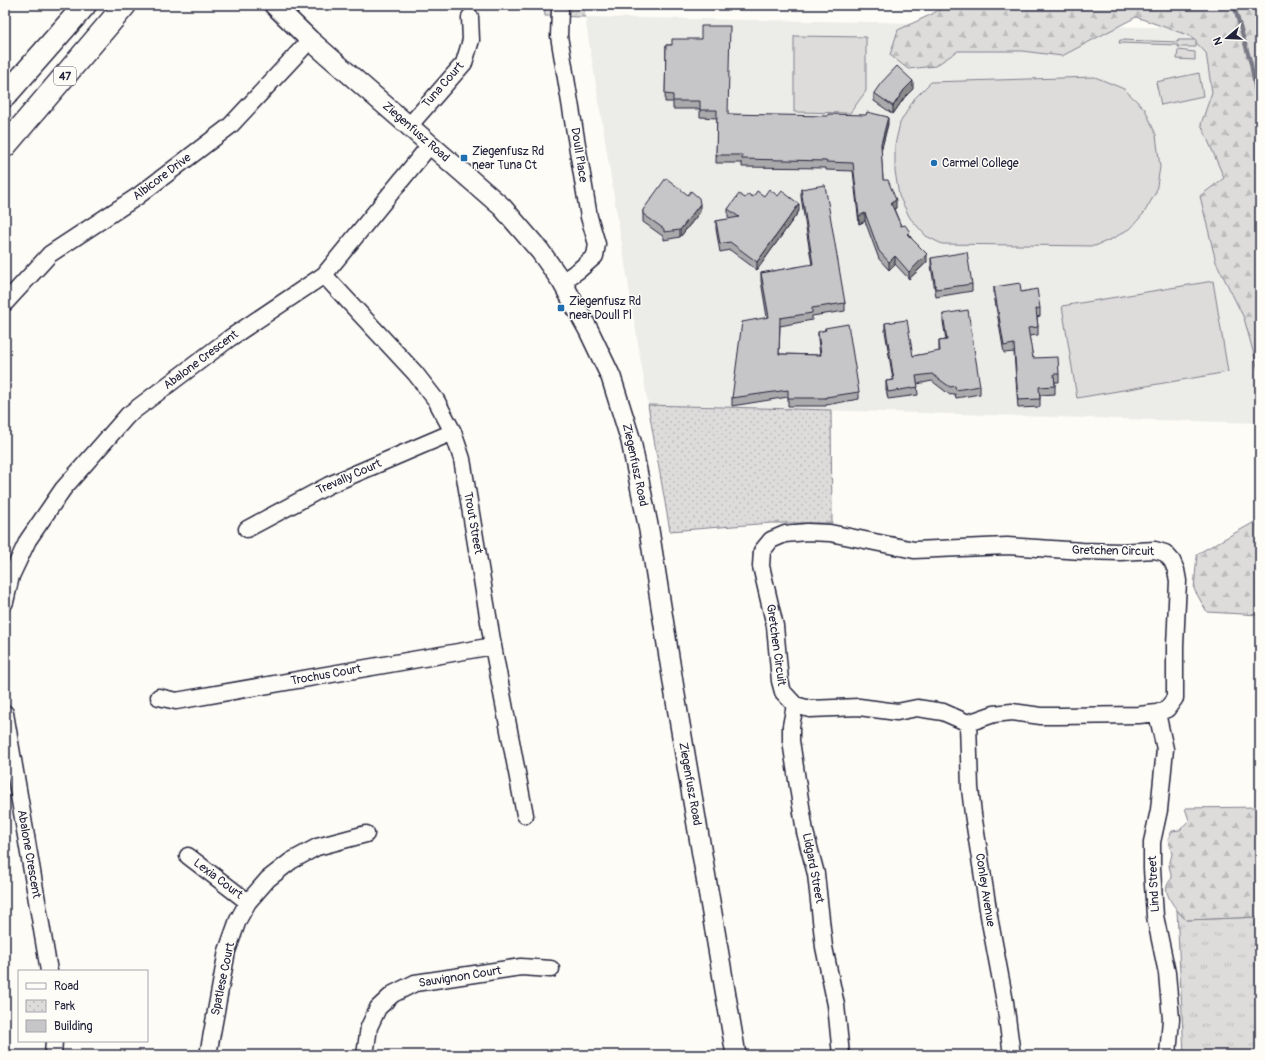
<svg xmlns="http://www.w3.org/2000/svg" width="1265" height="1060" font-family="Pangolin,sans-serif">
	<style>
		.built { fill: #ecece9 }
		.grass { fill: url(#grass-tufts); stroke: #807f8b }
		.forest { fill: url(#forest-firs); stroke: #807f8b }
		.park { fill: url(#park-dots); stroke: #807f8b }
		.garden { fill: #dddcdb; stroke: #807f8b }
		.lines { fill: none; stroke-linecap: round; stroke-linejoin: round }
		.stream { stroke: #787885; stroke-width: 4 }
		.minor-casing { stroke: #22223b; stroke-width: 19 }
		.tertiary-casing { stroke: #22223b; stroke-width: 22 }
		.trunk-casing { stroke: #22223b; stroke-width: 25 }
		.minor { stroke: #fdfcf7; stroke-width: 16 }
		.tertiary { stroke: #fdfcf7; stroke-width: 19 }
		.trunk { stroke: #fdfcf7; stroke-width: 22 }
		.wall { fill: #aaaaac; stroke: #22223b }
		.shaded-wall { fill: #8b8b8c; stroke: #22223b }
		.building { fill: #c6c6c8; stroke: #22223b }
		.poi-dot { fill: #1f6fb2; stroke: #fdfcf7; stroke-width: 1.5 }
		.labels { text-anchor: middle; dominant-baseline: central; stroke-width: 3; stroke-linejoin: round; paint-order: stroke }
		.shield { fill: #fdfcf7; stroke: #646373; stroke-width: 1 }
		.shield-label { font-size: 11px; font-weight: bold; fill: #22223b }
		.street-label { font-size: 12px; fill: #22223b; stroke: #fdfcf7 }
		.poi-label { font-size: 12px; fill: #22223b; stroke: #fdfcf7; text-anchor: start }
	</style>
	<defs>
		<pattern id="grass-tufts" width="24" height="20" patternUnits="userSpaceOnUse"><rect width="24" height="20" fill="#dddcdb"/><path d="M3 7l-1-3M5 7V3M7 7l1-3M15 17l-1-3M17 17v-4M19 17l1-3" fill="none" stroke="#bdbcbd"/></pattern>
		<pattern id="forest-firs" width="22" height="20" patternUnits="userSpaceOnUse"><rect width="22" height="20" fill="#dddcdb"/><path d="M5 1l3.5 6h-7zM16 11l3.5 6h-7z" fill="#bdbcbd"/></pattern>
		<pattern id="park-dots" width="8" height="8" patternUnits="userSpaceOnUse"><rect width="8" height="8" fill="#dddcdb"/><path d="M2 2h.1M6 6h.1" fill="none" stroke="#bdbcbd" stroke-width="1.8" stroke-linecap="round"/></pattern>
	</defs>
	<rect width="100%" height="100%" fill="#fdfcf7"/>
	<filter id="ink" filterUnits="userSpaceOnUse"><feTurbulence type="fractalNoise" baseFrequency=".025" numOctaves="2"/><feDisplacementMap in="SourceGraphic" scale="8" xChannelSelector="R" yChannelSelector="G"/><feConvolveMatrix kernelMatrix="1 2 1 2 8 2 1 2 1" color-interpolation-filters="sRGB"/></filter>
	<g filter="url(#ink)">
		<!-- built -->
		<path class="built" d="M 585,17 L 1260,29 L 1260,423 L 648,405 Z"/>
		<!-- grass -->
		<path class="grass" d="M 1177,910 L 1186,920 L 1260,917 L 1260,1055 L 1184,1055 Z"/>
		<!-- forest -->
		<path class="forest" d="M 947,5 L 1260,5 L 1260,377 L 1244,318 L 1216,262 L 1200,196 L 1224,178 L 1201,124 L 1212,92 L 1206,53 L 1190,36 L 1136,17 L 1062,56 L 1022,51 L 958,51 L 935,66 L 908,69 L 890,55 L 898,30 L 932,14 Z
			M 1260,519 L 1260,615 L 1207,612 L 1194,589 L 1197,554 Z
			M 1260,807 L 1260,917 L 1186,920 C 1179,913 1164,896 1167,886 C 1168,883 1170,880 1172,878 L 1169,866 L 1172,854 L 1168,839 L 1172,831 L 1180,830 L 1189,820 L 1185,808 Z"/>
		<!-- park -->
		<path class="park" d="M 544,5 L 583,5 L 585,17 L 545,16 Z
			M 648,405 L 831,410 L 832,523 L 771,523 L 670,531 Z"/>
		<!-- garden -->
		<path class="garden" d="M 794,36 L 866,37 L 866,91 L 850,113 L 794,112 Z
			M 1120,40 L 1178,42 L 1178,40 L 1196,40 L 1196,47 L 1178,47 L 1178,45 L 1119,43 Z
			M 1178,50 L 1195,52 L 1195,60 L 1177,59 Z
			M 1199,73 L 1203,96 L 1161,105 L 1156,82 Z
			M 1095,77 L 1124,89 L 1145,109 L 1156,135 L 1160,167 L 1156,192 L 1144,213 L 1132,227 L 1114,238 L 1095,246 L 942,244 L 926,236 L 910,218 L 899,196 L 895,171 L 895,145 L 900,123 L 914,99 L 931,82 Z
			M 1213,281 L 1228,372 L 1077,398 L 1062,306 Z"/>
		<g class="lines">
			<!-- stream -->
			<path class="stream" d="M 1231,5 L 1235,9 L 1251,64 L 1260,117"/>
			<!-- minor casing -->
			<g class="minor-casing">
				<path id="minor" d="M 560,10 L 559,36 L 589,217 L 597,244 L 595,256 L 579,270 L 562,282
					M 409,126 L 464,63 L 471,40 L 470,17
					M 324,275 L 415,373 L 436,400 L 453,432 L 462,459 L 493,646 L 525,815
					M 5,303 L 50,254 L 138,196 L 230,126 L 310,40
					M 247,529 L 329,485 L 453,432
					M 807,532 L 830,533 L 914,550 L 1007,546 L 1082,551 L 1120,552 L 1155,550 L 1165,553 L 1172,561 L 1176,570 L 1178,581 L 1175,646 L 1175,698 L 1167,709 L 1157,713 L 1139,715 L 1058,716 L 1041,716 L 1012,712 L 994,714 L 968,723 L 943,712 L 917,708 L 897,712 L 859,707 L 810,709 L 795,705 L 783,692 L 780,681 L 775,626 L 761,566 L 762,551 L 771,540 L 785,534 Z
					M 5,602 L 11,576 L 28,540 L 63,489 L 128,415 L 230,338 L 324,275 L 430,145
					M 159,697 L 176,701 L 493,646
					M 795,705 L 791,726 L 791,741 L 805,832 L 816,874 L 824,947 L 836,1005 L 841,1055
					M 5,713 L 49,971
					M 1157,713 L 1165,749 L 1159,810 L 1152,842 L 1152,869 L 1155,916 L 1167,973 L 1171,1019 L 1168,1055
					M 968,723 L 970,788 L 973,814 L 990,922 L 1005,1002 L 1012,1055
					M 188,856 L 248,902
					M 53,1055 L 54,1041
					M 208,1055 L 227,951 L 238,920 L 248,902 L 268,879 L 291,861 L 317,847 L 366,834
					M 365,1055 L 369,1027 L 378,1008 L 393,994 L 415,983 L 521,967 L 551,969"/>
			</g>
			<!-- tertiary casing -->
			<g class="tertiary-casing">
				<path id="tertiary" d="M 274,5 L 310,40 L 502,207 L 540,251 L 562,282 L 589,331 L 611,377 L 631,441 L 649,530 L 676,701 L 736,1055"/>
			</g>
			<!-- trunk casing -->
			<g class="trunk-casing">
				<path id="trunk" d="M 5,96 L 85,5
					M 5,146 L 125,5"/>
			</g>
			<!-- minor -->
			<use href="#minor" class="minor"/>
			<!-- tertiary -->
			<use href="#tertiary" class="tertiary"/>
			<!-- trunk -->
			<use href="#trunk" class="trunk"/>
		</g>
		<!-- wall -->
		<path class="wall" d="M 701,39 L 728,114 L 888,124 L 881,150 L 883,180 L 896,208 L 894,209 L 901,226 L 910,236 L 927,262 L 909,279 L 895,264 L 889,270 L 879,259 L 865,221 L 859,224 L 853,171 L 826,170 L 826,168 L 742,167 L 742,163 L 716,163 L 717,118 L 700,117 L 700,109 L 673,109 L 673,102 L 665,102 L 666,45 L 672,45 Z
			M 913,89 L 904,98 L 893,114 L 874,101 L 874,93 Z
			M 801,189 L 845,303 L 845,311 L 812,316 L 812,320 L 780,326 L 779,354 L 820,355 L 818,339 L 818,332 L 825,330 L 825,328 L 859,392 L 859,399 L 826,405 L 826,406 L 788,406 L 788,397 L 732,406 L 732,398 L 767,317 L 761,281 L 761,273 L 812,265 L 801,197 Z
			M 764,196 L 799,211 L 757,270 L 730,250 L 720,252 L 716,229 L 716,221 L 730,219 L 728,217 L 728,209 L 745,198 Z
			M 643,210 L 700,212 L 680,237 L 664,240 L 664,237 L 643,222 Z
			M 931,258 L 972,284 L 972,291 L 936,297 L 931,266 Z
			M 994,287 L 1040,308 L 1040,316 L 1037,317 L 1038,327 L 1038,335 L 1029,336 L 1033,358 L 1059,374 L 1059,382 L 1055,382 L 1055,394 L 1040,395 L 1040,407 L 1018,408 L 1014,352 L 1004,353 L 994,295 Z
			M 943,314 L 980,386 L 980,394 L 956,398 L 955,394 L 950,395 L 932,381 L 917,384 L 918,395 L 888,399 L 886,389 L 886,381 L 893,380 L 885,331 L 885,323 L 913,356 L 939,352 L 939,341 L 946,340 L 943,322 Z"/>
		<!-- shaded-wall -->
		<path class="shaded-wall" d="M 913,81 L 913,89 L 904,98 L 893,114 L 893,106 L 904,90 Z
			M 888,117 L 888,124 L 881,152 L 881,144 Z
			M 896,200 L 896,208 L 891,211 L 891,203 Z
			M 700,204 L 700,212 L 680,237 L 680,230 Z
			M 799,204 L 799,211 L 757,270 L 757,262 Z
			M 865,213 L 865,221 L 859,224 L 859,216 Z
			M 927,254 L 927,262 L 909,279 L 909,272 Z
			M 895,256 L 895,264 L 889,270 L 889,262 Z"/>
		<!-- building -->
		<path class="building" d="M 701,26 L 730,26 L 728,114 L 828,116 L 828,114 L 866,115 L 867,112 L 888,117 L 881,144 L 883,180 L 888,180 L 896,200 L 891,203 L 901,226 L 905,225 L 910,232 L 907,234 L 927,254 L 909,272 L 895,256 L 889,262 L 879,251 L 865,213 L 859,216 L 853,163 L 826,162 L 826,161 L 742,159 L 742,155 L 716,155 L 717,110 L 700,110 L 700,101 L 673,101 L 673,95 L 665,94 L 666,45 L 672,45 L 672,39 L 701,39 Z
			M 897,66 L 913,81 L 904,90 L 893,106 L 874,93 L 881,83 Z
			M 666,178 L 688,195 L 691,191 L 699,198 L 700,204 L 680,230 L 664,232 L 664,229 L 643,214 L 643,210 Z
			M 825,185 L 845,303 L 812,308 L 812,313 L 780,318 L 779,354 L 821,355 L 818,332 L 826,330 L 825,328 L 848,324 L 859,392 L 826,397 L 826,398 L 788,398 L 788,390 L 732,398 L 742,322 L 769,317 L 761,273 L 813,264 L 801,189 Z
			M 769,189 L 778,196 L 782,191 L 799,204 L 757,262 L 730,242 L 720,244 L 716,221 L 739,217 L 728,209 L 739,194 L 745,198 L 748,194 L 753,197 L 757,191 L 764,196 Z
			M 967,252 L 972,284 L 936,289 L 931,258 Z
			M 1020,283 L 1021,292 L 1037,289 L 1040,308 L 1036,309 L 1038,327 L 1028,328 L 1033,358 L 1058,357 L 1059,374 L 1054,374 L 1055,386 L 1039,387 L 1040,399 L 1018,400 L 1014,344 L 1004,346 L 994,287 Z
			M 968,310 L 980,386 L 956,390 L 955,386 L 950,387 L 932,374 L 916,376 L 918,387 L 888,392 L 886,381 L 894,380 L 885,323 L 907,320 L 913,356 L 940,351 L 939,341 L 947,340 L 943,314 Z"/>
	</g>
	<!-- markers -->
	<g class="poi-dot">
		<rect x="460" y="154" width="8" height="8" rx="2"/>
		<circle cx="934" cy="163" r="4"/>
		<rect x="557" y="304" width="8" height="8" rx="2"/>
	</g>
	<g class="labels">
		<!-- shield labels -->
		<rect class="shield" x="54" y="67" width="22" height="18" rx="3"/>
		<g class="shield-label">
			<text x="65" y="76">47</text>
		</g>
		<!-- street labels -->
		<g class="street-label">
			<text transform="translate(443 85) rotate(-49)">Tuna Court</text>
			<text transform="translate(416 132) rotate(41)">Ziegenfusz Road</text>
			<text transform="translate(579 155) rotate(81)">Doull Place</text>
			<text transform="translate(162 177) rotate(-37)">Albicore Drive</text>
			<text transform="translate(201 360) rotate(-37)">Abalone Crescent</text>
			<text transform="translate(635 465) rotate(78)">Ziegenfusz Road</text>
			<text transform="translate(349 477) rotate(-24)">Trevally Court</text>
			<text transform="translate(473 523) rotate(80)">Trout Street</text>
			<text transform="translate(1113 551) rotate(1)">Gretchen Circuit</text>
			<text transform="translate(776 645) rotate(82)">Gretchen Circuit</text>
			<text transform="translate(326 675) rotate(-10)">Trochus Court</text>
			<text transform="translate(690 784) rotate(80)">Ziegenfusz Road</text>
			<text transform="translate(29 854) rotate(80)">Abalone Crescent</text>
			<text transform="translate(813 868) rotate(79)">Lidgard Street</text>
			<text transform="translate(218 879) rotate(37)">Lexia Court</text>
			<text transform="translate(1154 884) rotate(-93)">Lind Street</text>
			<text transform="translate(985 890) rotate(81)">Conley Avenue</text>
			<text transform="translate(460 977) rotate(-9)">Sauvignon Court</text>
			<text transform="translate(223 979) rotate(-78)">Spatlese Court</text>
		</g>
		<!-- poi labels -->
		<g class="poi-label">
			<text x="472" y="151">Ziegenfusz Rd<tspan x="472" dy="14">near Tuna Ct</tspan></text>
			<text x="942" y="163">Carmel College</text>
			<text x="569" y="301">Ziegenfusz Rd<tspan x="569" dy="14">near Doull Pl</tspan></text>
		</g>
	</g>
	<!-- margin -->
	<rect width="1265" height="1060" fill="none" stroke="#fdfcf7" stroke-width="20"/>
	<rect x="10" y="10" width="1245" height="1040" fill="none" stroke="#22223b" stroke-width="1.5" filter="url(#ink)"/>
	<!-- legend -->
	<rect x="18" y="970" width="130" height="72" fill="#fdfcf7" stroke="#a5a5ac"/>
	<rect x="26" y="983" width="20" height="6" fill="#fdfcf7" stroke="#a5a5ac"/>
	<text x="54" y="990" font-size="12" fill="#22223b">Road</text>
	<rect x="26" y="1000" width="20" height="12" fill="url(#park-dots)" stroke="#a5a5ac"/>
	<text x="54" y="1010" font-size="12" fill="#22223b">Park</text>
	<rect x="26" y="1020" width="20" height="12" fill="#c6c6c8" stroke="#a5a5ac"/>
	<text x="54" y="1030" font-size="12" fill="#22223b">Building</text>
	<!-- north arrow -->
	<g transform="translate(1227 38) rotate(251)" stroke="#fdfcf7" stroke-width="3" paint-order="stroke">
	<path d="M0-3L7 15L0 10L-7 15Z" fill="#22223b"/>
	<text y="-6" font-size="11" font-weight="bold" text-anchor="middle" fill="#22223b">N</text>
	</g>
</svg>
